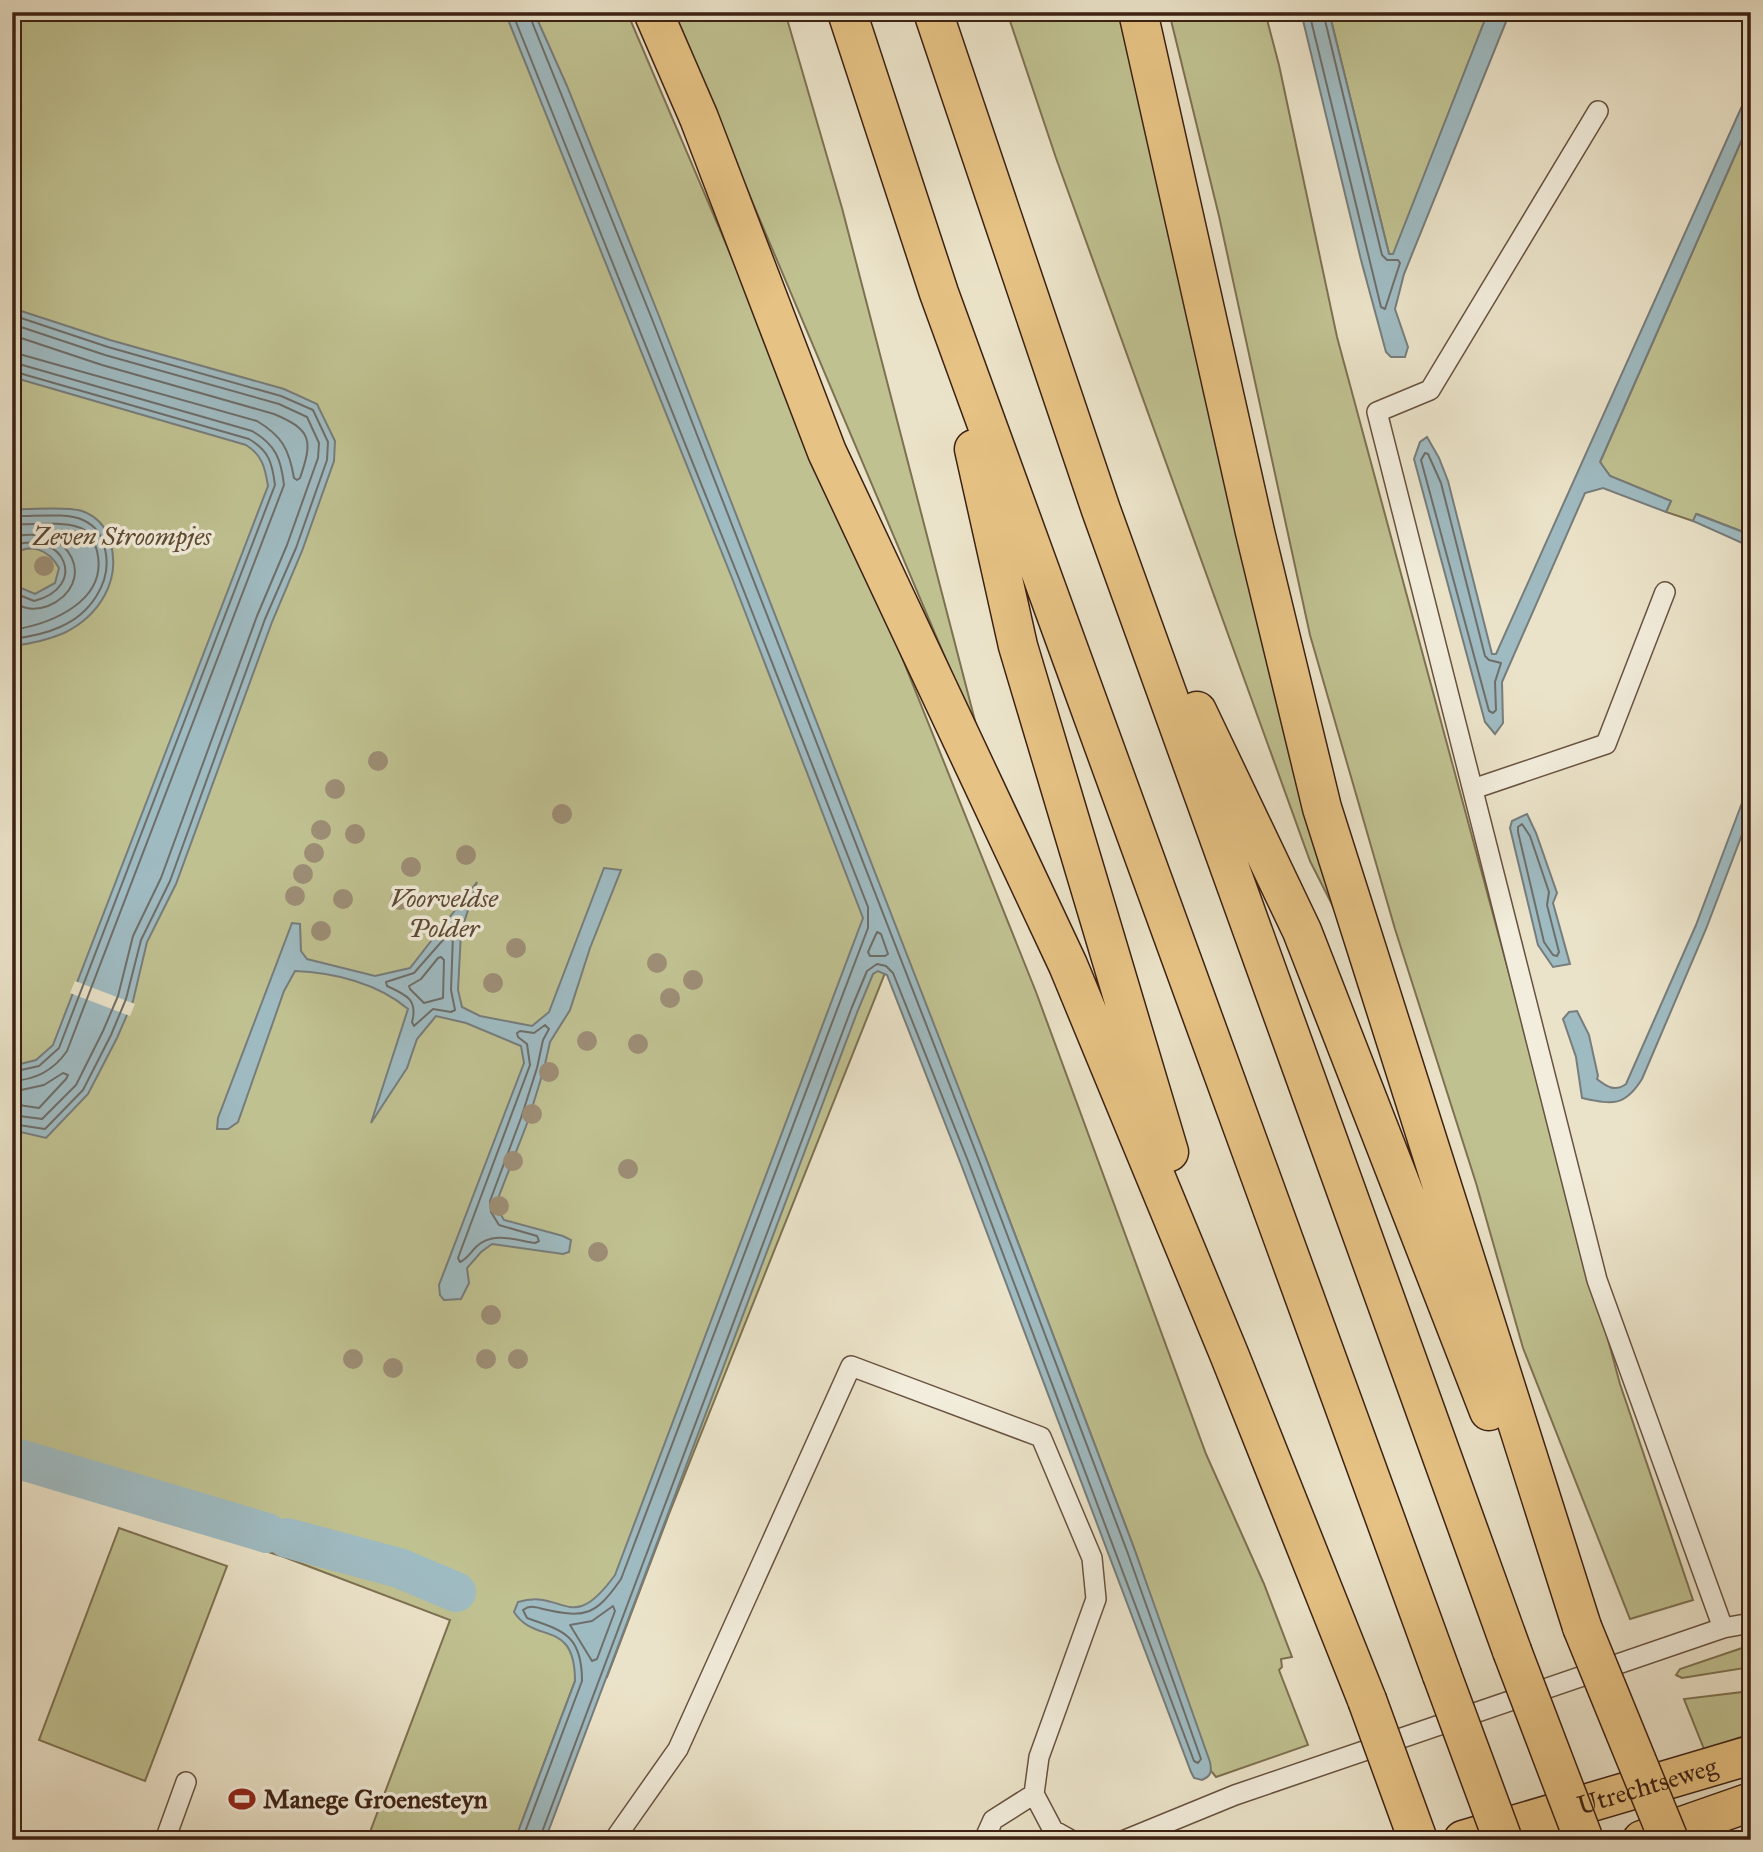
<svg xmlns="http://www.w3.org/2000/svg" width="1763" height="1852" font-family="'IM FELL Great Primer',serif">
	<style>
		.green { fill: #c0c191; stroke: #7e7152; stroke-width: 2 }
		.water { fill: #9fbbc2; stroke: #777d7c; stroke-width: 2 }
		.pier { fill: #ebe3c9 }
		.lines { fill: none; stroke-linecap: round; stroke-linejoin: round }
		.shore { stroke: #6e6e6a; stroke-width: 2 }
		.canal { stroke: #9fbbc2; stroke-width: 40 }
		.service-casing { stroke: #685240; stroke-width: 22 }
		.primary-casing { stroke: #3c2113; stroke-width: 41 }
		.motorway-casing { stroke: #3c2113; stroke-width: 41 }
		.service { stroke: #f2eddc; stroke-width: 19 }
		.primary { stroke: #e6c284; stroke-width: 38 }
		.motorway { stroke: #e6c284; stroke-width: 38 }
		.motorway-bridge-casing { stroke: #3c2113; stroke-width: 41; stroke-linecap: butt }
		.motorway-bridge { stroke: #e6c284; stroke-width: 38 }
		.tree { fill: #9d8e76 }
		.labels { text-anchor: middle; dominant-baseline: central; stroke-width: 7; stroke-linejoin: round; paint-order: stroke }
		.park-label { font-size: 26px; font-style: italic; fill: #5d4932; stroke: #f2eddc }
		.street-label { font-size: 26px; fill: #3c2113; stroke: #f2eddc }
		.poi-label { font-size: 26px; font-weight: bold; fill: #3c2113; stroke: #f2eddc; text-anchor: start }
	</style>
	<rect width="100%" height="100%" fill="#ebe3c9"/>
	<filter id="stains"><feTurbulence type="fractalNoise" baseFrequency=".00286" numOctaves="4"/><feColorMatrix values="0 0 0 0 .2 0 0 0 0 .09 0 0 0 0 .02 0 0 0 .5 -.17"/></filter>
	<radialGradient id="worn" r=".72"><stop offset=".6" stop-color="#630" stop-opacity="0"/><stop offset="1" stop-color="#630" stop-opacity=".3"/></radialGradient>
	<!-- green -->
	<path class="green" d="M 12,12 L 627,12 L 893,635 L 1036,992 L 1206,1454 L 1264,1584 L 1292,1657 L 1281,1659 L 1282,1667 L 1279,1670 L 1308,1745 L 1216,1777 L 1211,1771 L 1134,1548 L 987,1161 L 899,938 L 669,1514 L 607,1677 L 575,1666 L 575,1681 L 515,1840 L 367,1840 L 450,1620 L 284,1557 L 12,1470 Z
		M 672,12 L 785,12 L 842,208 L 980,740 Z
		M 1007,12 L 1126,12 L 1345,930 L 1310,861 L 1056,158 Z
		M 1169,12 L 1265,12 L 1279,65 L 1337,337 L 1620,1384 L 1693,1600 L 1630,1619 L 1523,1348 L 1476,1183 L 1395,929 L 1310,635 L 1219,216 Z
		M 1329,12 L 1488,12 L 1394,254 L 1389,254 Z
		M 1751,119 L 1751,535 L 1697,514 L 1693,521 L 1666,512 L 1671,501 L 1610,476 L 1600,462 Z
		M 119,1528 L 227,1566 L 145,1781 L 39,1740 Z
		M 1751,1645 L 1751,1667 L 1682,1678 L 1676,1675 L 1680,1669 Z
		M 1751,1691 L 1751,1734 L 1704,1749 L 1684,1699 Z"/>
	<!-- water -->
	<path class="water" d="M 505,12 L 534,12 L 567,86 L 659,316 L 987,1161 L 1134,1548 L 1210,1762 C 1212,1772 1211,1776 1202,1780 L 1194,1778 L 1191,1772 L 961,1164 L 887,975 L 878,971 L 873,974 L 858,1010 L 545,1840 L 515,1840 L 575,1681 C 575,1618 535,1645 514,1612 L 518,1602 C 565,1588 570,1637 615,1575 L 863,918 L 732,578 Z
		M 1301,12 L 1329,12 L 1389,254 L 1393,254 L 1488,12 L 1510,12 L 1404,274 L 1395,309 L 1408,347 L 1405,357 L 1391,357 L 1386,352 L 1361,260 Z
		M 1751,86 L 1751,119 L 1600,462 L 1610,476 L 1671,501 L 1666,512 L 1603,488 L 1585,493 L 1502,682 L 1503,723 L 1495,734 L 1485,722 L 1414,459 L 1420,442 L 1427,437 L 1439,458 L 1448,481 L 1492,654 L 1496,654 Z
		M 12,308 L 110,340 L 284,389 L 317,404 L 335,441 L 334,461 L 302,551 L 272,622 L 176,884 L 147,942 L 133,1001 L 117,1038 L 88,1094 L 46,1138 L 12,1130 L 12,1066 L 36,1060 L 53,1045 L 268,486 C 265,467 262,455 246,445 L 12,377 Z
		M 12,509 C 31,510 65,506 82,511 C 96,516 106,527 110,541 C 122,580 99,616 64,633 C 48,640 29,644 12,646 L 12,581 L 16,586 L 35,594 L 55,583 L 59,568 C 49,550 30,541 12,556 Z
		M 1696,514 L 1751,535 L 1751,547 L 1693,521 Z
		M 1751,779 L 1751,811 L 1706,929 L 1642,1079 C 1624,1108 1611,1104 1582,1098 L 1576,1057 L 1563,1019 L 1569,1012 L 1577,1011 L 1589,1035 L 1598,1076 L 1597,1079 C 1607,1087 1615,1092 1626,1084 L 1696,925 Z
		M 1527,814 L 1536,833 L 1557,893 L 1553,903 L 1570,964 L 1553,967 L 1538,945 L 1510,828 L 1512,821 Z
		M 604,868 L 621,870 L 590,948 L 570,1010 L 550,1042 L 544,1069 L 528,1121 L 497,1201 L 498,1210 L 504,1220 L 563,1236 L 571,1240 L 569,1252 L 563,1254 L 492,1244 L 481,1252 L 467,1268 L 469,1283 L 461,1299 L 444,1300 L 440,1295 L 439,1285 L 524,1063 L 521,1046 L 466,1023 L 436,1016 L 417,1039 L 407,1068 L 371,1123 L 408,1009 C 379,984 333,972 295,971 L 284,991 L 238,1122 L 228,1129 L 217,1129 L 218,1118 L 292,923 L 300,924 L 301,951 L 307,959 L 375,976 L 410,968 L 477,882 L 461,932 L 458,990 L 462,1007 L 480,1016 L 532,1026 L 549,1012 Z"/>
	<!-- pier -->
	<path class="pier" d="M 75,981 L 135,1004 L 130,1016 L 70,993 Z"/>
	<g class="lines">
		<!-- shore -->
		<path class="shore" d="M 512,12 L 738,576 L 868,907 L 868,928 L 621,1579 C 596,1615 586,1619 543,1609 C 535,1607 530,1605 523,1610 L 527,1618 C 565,1631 582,1636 582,1681 L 522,1840
			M 528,12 L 652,319 L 980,1163 L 1127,1551 L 1201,1759 L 1198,1763 L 1194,1761 L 968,1161 L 893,973 L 886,966 L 877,964 L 867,971 L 852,1007 L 539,1840
			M 1309,12 L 1381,307 L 1385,309 L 1400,263 L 1398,260 L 1387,260 L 1382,255 L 1323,12
			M 12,315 L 108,347 L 281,396 L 313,410 L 328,442 L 327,460 L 296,548 L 265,619 L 170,881 L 141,940 L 126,999 L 111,1035 L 83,1090 L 45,1129 L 12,1124
			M 12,324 L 105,355 L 279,404 L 307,417 L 319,443 L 318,458 L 287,545 L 257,616 L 161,878 L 133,936 L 118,996 L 103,1031 L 76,1085 L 42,1119 L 12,1115
			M 12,335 L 102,365 L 274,414 C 312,430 313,440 300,478 L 297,480 L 294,478 C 289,449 282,436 257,421 L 12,352
			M 12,362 L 252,431 C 276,445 281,459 284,485 L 67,1051 C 54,1070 35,1080 12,1081
			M 12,371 L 249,439 C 269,451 272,462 275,485 L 59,1048 L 39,1066 L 12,1072
			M 1425,453 L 1428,454 L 1441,483 L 1485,656 L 1489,660 L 1501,663 L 1495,682 L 1496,710 L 1493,713 L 1489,711 L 1421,460 Z
			M 12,516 C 31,517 66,512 83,520 C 96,526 102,535 105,549 C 113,582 90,614 60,627 C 45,634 28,637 12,639
			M 12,524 C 31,525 60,521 78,527 C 89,530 94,540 97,551 C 109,601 51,624 12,630
			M 12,537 C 72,522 99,584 48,606 C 34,611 25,609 12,602
			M 12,546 C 65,528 89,587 34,601 L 12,592
			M 1522,824 L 1530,836 L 1549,892 L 1547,905 L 1559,952 L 1557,956 L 1553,955 L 1544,942 L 1518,832 L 1518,827 Z
			M 450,932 L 453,935 L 451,990 L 455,1010 L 451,1012 L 433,1009 L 414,1026 L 412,1022 C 418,1000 407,995 387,986 L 386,982 L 414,973 Z
			M 877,932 L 881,934 L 888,954 L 885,956 L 870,956 L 868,952 Z
			M 441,957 L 444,960 L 443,998 L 424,1003 L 410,989 L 409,986 L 421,979 L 438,958 Z
			M 545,1025 L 549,1029 L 543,1040 L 537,1068 L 521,1118 L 490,1201 L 491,1212 L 499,1225 L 537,1236 L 539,1241 L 535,1243 C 515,1240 492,1231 476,1247 C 470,1253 467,1259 460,1262 L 458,1258 L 530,1065 L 527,1044 L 518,1037 L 517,1033 L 520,1031 L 534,1033 Z
			M 12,1092 L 44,1085 L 63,1073 L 68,1075 L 66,1079 L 39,1108 L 12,1104
			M 613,1606 L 615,1611 L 597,1659 L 592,1661 L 570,1625 L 592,1621 Z"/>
		<!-- canal -->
		<path class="canal" d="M 12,1457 L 267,1533
			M 287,1538 L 399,1568 L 456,1592"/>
		<!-- service casing -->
		<g class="service-casing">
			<path id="service" d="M 1598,111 L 1430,390 L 1377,412 L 1597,1280 L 1723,1628
				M 1473,789 L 1606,744 L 1665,592
				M 165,1840 L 186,1782
				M 614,1840 L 678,1749 L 851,1366 L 1041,1437 L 1092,1558 L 1096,1599 L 1039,1757 L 1034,1794 L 1053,1830 L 1071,1840
				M 984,1840 L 993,1820 L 1034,1794
				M 1125,1840 L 1235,1795 L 1723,1628 L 1751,1623"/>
		</g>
		<!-- primary casing -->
		<g class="primary-casing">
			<g id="primary">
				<path id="s1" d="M 1463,1840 L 1751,1755"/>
				<path d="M 1642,1840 L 1751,1802"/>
			</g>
		</g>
		<!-- motorway casing -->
		<g class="motorway-casing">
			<path id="motorway" d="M 653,12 L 699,118 L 827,452 L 1068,965 L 1229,1354 L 1367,1700
				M 847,12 L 939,293 L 1442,1675
				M 933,12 L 1101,510 L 1512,1651
				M 1138,12 L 1255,532 L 1322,808 L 1582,1627
				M 974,449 L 1018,646 L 1169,1152
				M 1197,711 L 1302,931 L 1489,1411"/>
		</g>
		<!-- service -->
		<use href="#service" class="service"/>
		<!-- primary -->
		<use href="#primary" class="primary"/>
		<!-- motorway -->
		<use href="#motorway" class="motorway"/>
		<!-- motorway-bridge casing -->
		<g class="motorway-bridge-casing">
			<path id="motorway-bridge" d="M 1582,1627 L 1669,1840
				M 1512,1651 L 1584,1840
				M 1442,1675 L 1503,1840
				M 1367,1700 L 1418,1840"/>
		</g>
		<!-- motorway-bridge -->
		<use href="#motorway-bridge" class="motorway-bridge"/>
	</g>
	<!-- trees -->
	<g class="tree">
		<circle cx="44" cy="566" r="10"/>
		<circle cx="378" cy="761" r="10"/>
		<circle cx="335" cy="789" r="10"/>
		<circle cx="562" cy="814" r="10"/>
		<circle cx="321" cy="830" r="10"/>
		<circle cx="355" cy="834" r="10"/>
		<circle cx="314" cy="853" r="10"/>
		<circle cx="466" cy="855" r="10"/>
		<circle cx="411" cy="867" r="10"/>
		<circle cx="303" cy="874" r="10"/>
		<circle cx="295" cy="896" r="10"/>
		<circle cx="343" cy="899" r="10"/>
		<circle cx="400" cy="900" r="10"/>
		<circle cx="321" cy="931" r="10"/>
		<circle cx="516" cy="948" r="10"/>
		<circle cx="657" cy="963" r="10"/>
		<circle cx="693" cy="980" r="10"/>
		<circle cx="493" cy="983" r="10"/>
		<circle cx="670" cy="998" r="10"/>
		<circle cx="587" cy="1041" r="10"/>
		<circle cx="638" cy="1044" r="10"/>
		<circle cx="549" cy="1072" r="10"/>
		<circle cx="532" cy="1114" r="10"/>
		<circle cx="513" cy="1161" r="10"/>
		<circle cx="628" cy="1169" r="10"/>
		<circle cx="499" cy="1206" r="10"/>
		<circle cx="598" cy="1252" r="10"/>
		<circle cx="491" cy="1315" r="10"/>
		<circle cx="353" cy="1359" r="10"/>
		<circle cx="486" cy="1359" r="10"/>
		<circle cx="518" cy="1359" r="10"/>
		<circle cx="393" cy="1368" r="10"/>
	</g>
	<!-- icons -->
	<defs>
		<g id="stadium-bare" transform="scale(2.1)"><path d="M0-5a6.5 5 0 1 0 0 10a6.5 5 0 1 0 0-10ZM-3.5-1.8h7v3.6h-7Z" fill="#8f2418" stroke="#f2eddc" stroke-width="2.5" paint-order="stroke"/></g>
	</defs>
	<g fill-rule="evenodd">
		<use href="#stadium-bare" x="242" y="1799"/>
	</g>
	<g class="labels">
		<!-- park labels -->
		<g class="park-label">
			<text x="122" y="536">Zeven Stroompjes</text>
			<text x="444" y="898">Voorveldse<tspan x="444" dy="30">Polder</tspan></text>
		</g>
		<!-- street labels -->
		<g class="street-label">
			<text stroke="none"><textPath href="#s1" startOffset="192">Utrechtseweg</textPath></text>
		</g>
		<!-- poi labels -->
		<g class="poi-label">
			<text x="263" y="1799">Manege Groenesteyn</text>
		</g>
	</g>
	<!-- margin -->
	<rect width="1763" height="1852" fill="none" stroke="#ebe3c9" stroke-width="42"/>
	<rect x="14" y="14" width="1735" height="1824" fill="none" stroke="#3c2113" stroke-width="3.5"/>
	<rect x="21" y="21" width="1721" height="1810" fill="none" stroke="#3c2113" stroke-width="2"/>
	<rect width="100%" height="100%" filter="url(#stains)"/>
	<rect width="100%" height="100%" fill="url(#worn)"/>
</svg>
